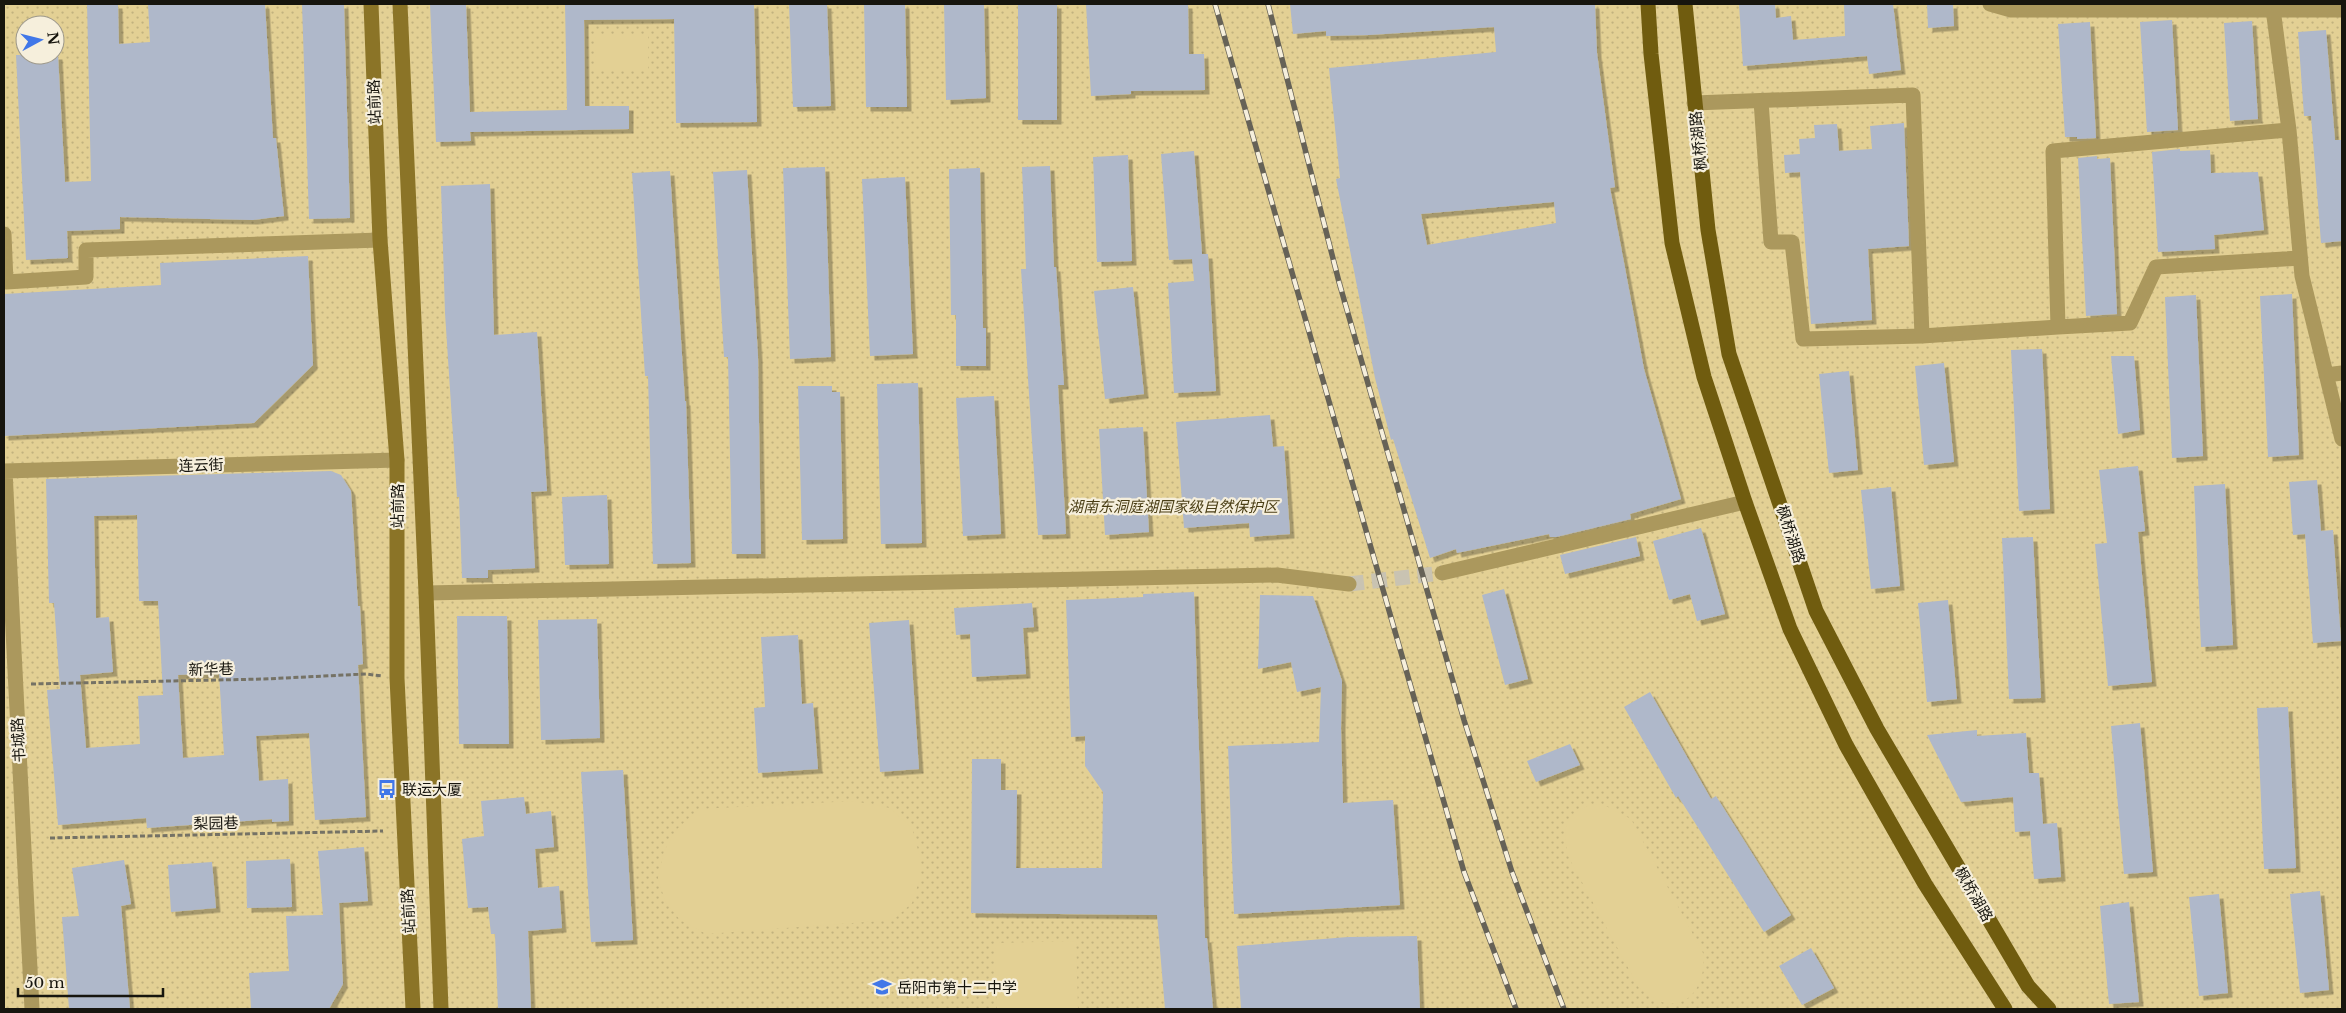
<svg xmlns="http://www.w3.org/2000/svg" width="2346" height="1013" font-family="'Libre Baskerville','Noto Sans SC',serif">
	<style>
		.grass { fill: url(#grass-dots); fill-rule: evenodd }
		.pitch { fill: #e3d094 }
		.building { fill: #afb8ca; fill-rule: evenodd; filter: url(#shadow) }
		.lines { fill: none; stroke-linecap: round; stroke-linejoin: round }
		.street-tunnel { stroke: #c9c3b2; stroke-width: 15; stroke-dasharray: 15 8; stroke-linecap: butt }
		.path { stroke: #757265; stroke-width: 3; stroke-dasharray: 5 2.5; stroke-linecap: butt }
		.street { stroke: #ab985d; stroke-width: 15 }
		.secondary { stroke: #8b7427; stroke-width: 15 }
		.primary { stroke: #705c0f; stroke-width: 15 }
		.rail-casing { stroke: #666257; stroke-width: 5.5 }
		.rail { stroke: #f6efdc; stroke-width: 4; stroke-dasharray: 11; stroke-linecap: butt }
		.labels { text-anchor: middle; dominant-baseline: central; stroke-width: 4.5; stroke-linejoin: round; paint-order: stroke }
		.street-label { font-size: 15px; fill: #17150e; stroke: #f6efdc }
		.park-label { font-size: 15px; font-style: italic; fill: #4a3e15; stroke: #f6efdc }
		.poi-label { font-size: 15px; fill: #17150e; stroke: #f6efdc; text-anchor: start }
	</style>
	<defs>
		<pattern id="grass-dots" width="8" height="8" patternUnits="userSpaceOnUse" patternTransform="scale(1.25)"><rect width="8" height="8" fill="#e3d094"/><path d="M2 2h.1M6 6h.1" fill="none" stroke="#c2b27e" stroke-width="1.8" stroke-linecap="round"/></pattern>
		<filter id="shadow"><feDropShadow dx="4.5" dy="4.5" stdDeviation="0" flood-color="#0004"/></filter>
	</defs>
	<rect width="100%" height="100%" fill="#e8e2cf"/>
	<!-- grass -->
	<path class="grass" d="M 4,4 L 2342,4 L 2342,1009 L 4,1009 ZM 25,25 L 55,25 L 55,55 L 25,55 Z"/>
	<!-- pitch -->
	<path class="pitch" d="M 595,36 L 648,36 L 648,71 L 596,71 Z
		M 854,801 L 890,808 L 912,828 L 921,861 L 919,881 L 912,903 L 893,920 L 706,934 L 680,920 L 665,901 L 658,878 L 664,851 L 677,829 L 699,809 Z
		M 1595,804 L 1608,807 L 1631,819 L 1703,953 C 1707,980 1691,1013 1659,1001 C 1652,998 1645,992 1639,988 L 1569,858 C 1561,830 1564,811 1595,804 Z
		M 1076,941 L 1078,1009 L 997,1009 L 995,943 Z"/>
	<!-- building -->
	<path class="building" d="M 87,4 L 118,4 L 119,44 L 150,42 L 148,4 L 265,4 L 273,138 L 276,138 L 284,216 L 253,220 L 120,217 L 120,229 L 67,231 L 68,258 L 26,260 L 16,55 L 58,55 L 65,182 L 91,181 Z
		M 302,4 L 344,4 L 350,218 L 309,219 Z
		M 430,4 L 466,4 L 470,112 L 567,110 L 565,4 L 754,4 L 757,122 L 676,123 L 674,19 L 584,20 L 585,106 L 629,106 L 629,129 L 470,132 L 471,141 L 436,142 Z
		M 789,4 L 827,4 L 831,106 L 793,107 Z
		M 864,4 L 905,4 L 907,107 L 866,107 Z
		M 944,4 L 984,4 L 986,98 L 946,100 Z
		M 1018,4 L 1057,4 L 1057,120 L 1018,120 Z
		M 1086,4 L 1188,4 L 1189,54 L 1204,54 L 1205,90 L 1131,91 L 1131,94 L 1091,96 Z
		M 1290,4 L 1595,4 L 1597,53 L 1615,187 L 1610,188 L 1644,369 L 1681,499 L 1630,514 L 1631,519 L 1556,537 L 1550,537 L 1549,534 L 1457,553 L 1456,549 L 1430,558 L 1393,439 L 1391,440 L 1375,378 L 1336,179 L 1340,178 L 1329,68 L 1496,52 L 1494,27 L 1369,35 L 1326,36 L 1326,31 L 1293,34 ZM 1554,202 L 1556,223 L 1427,245 L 1421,214 Z
		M 1739,4 L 1775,4 L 1776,18 L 1791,16 L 1793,40 L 1845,36 L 1844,4 L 1893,4 L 1901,70 L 1869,74 L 1867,56 L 1743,66 Z
		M 1927,4 L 1953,4 L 1954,26 L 1928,28 Z
		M 2172,20 L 2178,130 L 2147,132 L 2140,22 Z
		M 2252,21 L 2258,119 L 2230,121 L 2224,23 Z
		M 2090,22 L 2096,138 L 2077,139 L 2077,137 L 2065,137 L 2058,24 Z
		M 2326,30 L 2335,140 L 2342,140 L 2342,241 L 2321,243 L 2311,116 L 2304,116 L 2298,32 Z
		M 1904,123 L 1909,246 L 1868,249 L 1872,320 L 1811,324 L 1800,172 L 1785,173 L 1784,155 L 1800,154 L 1799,139 L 1815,138 L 1814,125 L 1837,124 L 1839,151 L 1872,149 L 1870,126 Z
		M 2180,149 L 2180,151 L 2210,150 L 2211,173 L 2258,172 L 2264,230 L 2214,235 L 2215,249 L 2158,252 L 2152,152 Z
		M 1194,151 L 1202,254 L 1208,254 L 1216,391 L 1174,393 L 1168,283 L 1194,281 L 1192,259 L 1169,260 L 1161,154 Z
		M 1128,155 L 1132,261 L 1097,262 L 1093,157 Z
		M 2097,156 L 2097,159 L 2110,158 L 2117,314 L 2086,316 L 2078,158 Z
		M 1050,166 L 1054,267 L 1056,267 L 1064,385 L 1058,385 L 1066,534 L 1038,535 L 1021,269 L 1026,269 L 1022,167 Z
		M 825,167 L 831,357 L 790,359 L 783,168 Z
		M 980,168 L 983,328 L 986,328 L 986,366 L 956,366 L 956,315 L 951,315 L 949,169 Z
		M 747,170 L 758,356 L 761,554 L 732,554 L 728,357 L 724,357 L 713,172 Z
		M 670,171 L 685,401 L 686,401 L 691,563 L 653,564 L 648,376 L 645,376 L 632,173 Z
		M 905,177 L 913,354 L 870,356 L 862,179 Z
		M 490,184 L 494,335 L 537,332 L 547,491 L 531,492 L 535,568 L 488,570 L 488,578 L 462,578 L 459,497 L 457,497 L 445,313 L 441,186 Z
		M 308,256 L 313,365 L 254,423 L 4,436 L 4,294 L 161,285 L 160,263 Z
		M 1133,287 L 1144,394 L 1105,399 L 1094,291 Z
		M 2292,294 L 2299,455 L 2268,457 L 2260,296 Z
		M 2196,295 L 2203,456 L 2172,458 L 2165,297 Z
		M 2042,349 L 2050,509 L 2019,511 L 2011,350 Z
		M 2111,356 L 2134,356 L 2140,430 L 2118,434 Z
		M 1944,363 L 1954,462 L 1924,465 L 1915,366 Z
		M 1849,371 L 1858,470 L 1829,473 L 1819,374 Z
		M 918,383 L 922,543 L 881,544 L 877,384 Z
		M 798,386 L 832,386 L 832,392 L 840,392 L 843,539 L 802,540 Z
		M 994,396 L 1001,534 L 963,536 L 956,398 Z
		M 1270,415 L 1273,447 L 1284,446 L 1290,534 L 1250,537 L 1249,523 L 1184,528 L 1176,422 Z
		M 1143,427 L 1149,532 L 1105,535 L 1099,429 Z
		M 2138,466 L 2145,531 L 2138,532 L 2152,682 L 2108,686 L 2095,544 L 2107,543 L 2099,470 Z
		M 331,471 L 341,475 L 351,491 L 358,606 L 360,606 L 363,664 L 358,665 L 366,817 L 315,820 L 309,733 L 256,736 L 259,781 L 288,779 L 289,821 L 272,822 L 272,819 L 147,828 L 146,818 L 58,825 L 47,690 L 60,689 L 54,603 L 49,603 L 46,479 ZM 137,515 L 139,601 L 158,601 L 163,695 L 138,696 L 140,744 L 86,748 L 80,675 L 113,672 L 109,617 L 96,618 L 94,516 ZM 219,673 L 224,755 L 183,758 L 178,675 Z
		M 2317,480 L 2321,531 L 2333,530 L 2341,641 L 2313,643 L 2305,534 L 2293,535 L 2289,482 Z
		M 2225,484 L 2233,645 L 2201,647 L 2194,486 Z
		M 1891,487 L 1900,586 L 1871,589 L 1861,490 Z
		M 607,495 L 609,564 L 565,565 L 562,497 Z
		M 1701,528 L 1725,614 L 1697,621 L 1690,594 L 1669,600 L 1653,541 Z
		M 1636,537 L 1640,556 L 1565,574 L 1560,555 Z
		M 2033,537 L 2041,698 L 2009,699 L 2002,538 Z
		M 1504,589 L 1528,679 L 1505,685 L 1482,595 Z
		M 1194,592 L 1205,938 L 1207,938 L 1213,1009 L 1165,1009 L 1157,915 L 971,913 L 972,759 L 1001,759 L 1001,790 L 1017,790 L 1016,868 L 1102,868 L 1103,792 L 1085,766 L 1085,736 L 1071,737 L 1066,600 L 1143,597 L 1143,594 Z
		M 1260,595 L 1313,596 L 1342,681 L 1341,728 L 1343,803 L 1393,800 L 1400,905 L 1234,914 L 1228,746 L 1319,742 L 1321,687 L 1297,692 L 1291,662 L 1258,669 Z
		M 1948,600 L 1957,699 L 1927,702 L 1918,603 Z
		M 1032,603 L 1034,627 L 1023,628 L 1026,674 L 972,677 L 970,634 L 956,635 L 954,608 Z
		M 457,616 L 507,616 L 509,744 L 459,744 Z
		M 597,619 L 600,738 L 541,740 L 538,620 Z
		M 909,620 L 919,769 L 880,772 L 869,623 Z
		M 798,635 L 802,704 L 813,703 L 818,769 L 758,773 L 754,708 L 765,707 L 761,637 Z
		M 1650,692 L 1711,799 L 1716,796 L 1791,915 L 1764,932 L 1678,796 L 1676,798 L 1624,707 Z
		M 2288,707 L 2296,868 L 2264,869 L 2257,708 Z
		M 2140,723 L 2153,872 L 2124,874 L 2111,726 Z
		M 1977,730 L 1977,736 L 2026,733 L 2029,773 L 2039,773 L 2043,824 L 2057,823 L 2061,877 L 2034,879 L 2030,831 L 2015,832 L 2013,797 L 1961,802 L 1927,735 Z
		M 1570,744 L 1580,765 L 1536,782 L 1527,761 Z
		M 623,770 L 633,940 L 591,942 L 581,772 Z
		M 524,797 L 526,814 L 551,811 L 554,847 L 535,849 L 538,888 L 559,886 L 562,928 L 528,931 L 531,1009 L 498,1009 L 495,934 L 491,934 L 488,907 L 468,908 L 462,839 L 484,836 L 481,801 Z
		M 364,847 L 368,901 L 339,903 L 343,984 L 329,1009 L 251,1009 L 249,973 L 289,971 L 286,916 L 323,915 L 318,851 Z
		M 290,859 L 292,907 L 247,908 L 246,861 Z
		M 124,860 L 131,904 L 121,906 L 130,1009 L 69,1009 L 62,917 L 79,916 L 72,868 Z
		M 212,862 L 216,908 L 171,912 L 168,865 Z
		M 2320,891 L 2329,990 L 2300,993 L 2290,894 Z
		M 2219,894 L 2228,993 L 2199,996 L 2189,897 Z
		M 2129,902 L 2139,1002 L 2109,1004 L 2100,906 Z
		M 1417,936 L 1420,1009 L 1241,1009 L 1237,946 L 1348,937 Z
		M 1811,948 L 1834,988 L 1802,1005 L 1779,966 Z"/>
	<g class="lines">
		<!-- street-tunnel -->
		<path class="street-tunnel" d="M 1349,584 L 1442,573"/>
		<!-- path -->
		<path class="path" d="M 31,684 L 264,679 L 366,674 L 382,676
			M 50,838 L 383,831"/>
		<!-- street -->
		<path class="street" d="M 1990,4 L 2011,10 L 2342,10
			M 2273,9 L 2289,130 L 2302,276 L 2342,439
			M 1761,101 L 1771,242 L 1792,242 L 1803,339 L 1922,336
			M 1694,103 L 1913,95 L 1922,336 L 2058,327
			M 2289,130 L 2053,151 L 2058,327 L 2130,323 L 2156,267 L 2300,258
			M 4,234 L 6,282 L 86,277 L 86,250 L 380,240
			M 2326,375 L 2342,373
			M 4,471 L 397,460
			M 5,471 L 32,1009
			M 1442,573 L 1745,502
			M 426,593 L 1277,575 L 1349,584"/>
		<!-- secondary -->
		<path class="secondary" d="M 371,4 L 380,240 L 397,460 L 397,678 L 413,1009
			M 400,4 L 426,593 L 441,1009"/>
		<!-- primary -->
		<path class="primary" d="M 1648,4 L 1651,54 L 1672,243 L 1704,377 L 1745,502 L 1790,629 L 1846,745 L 1925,884 L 2005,1009
			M 1685,4 L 1708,230 L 1729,354 L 1816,611 L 1877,729 L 2028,986 L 2049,1009"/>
		<!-- rail casing -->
		<g class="rail-casing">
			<path id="rail" d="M 1215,4 L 1464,872 L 1516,1009
				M 1268,4 L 1339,282 L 1464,720 L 1512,872 L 1564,1009"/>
		</g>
		<!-- rail -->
		<use href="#rail" class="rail"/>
	</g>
	<!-- icons -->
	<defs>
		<g id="bus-bare" transform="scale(1.5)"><path d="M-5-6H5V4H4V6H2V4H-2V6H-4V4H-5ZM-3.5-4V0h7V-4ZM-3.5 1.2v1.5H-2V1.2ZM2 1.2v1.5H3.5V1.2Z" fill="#4177e8" stroke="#f6efdc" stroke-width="2.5" paint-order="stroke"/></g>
		<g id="school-bare" transform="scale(1.5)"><path d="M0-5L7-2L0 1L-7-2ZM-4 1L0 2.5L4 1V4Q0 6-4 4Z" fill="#4177e8" stroke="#f6efdc" stroke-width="2.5" paint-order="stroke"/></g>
	</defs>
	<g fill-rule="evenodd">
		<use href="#bus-bare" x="387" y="789"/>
		<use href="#school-bare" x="882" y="987"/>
	</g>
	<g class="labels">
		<!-- street labels -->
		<g class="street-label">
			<text transform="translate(374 102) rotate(-92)">站前路</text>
			<text transform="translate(1698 141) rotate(-96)">枫桥湖路</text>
			<text transform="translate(201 465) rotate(-2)">连云街</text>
			<text transform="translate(397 506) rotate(-90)">站前路</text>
			<text transform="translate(1791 534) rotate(72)">枫桥湖路</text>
			<text transform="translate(211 669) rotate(-1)">新华巷</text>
			<text transform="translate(18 740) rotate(-93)">书城路</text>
			<text transform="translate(216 823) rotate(-1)">梨园巷</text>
			<text transform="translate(1974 894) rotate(60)">枫桥湖路</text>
			<text transform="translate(408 911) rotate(-93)">站前路</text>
		</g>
		<!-- park labels -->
		<g class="park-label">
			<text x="1173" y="506">湖南东洞庭湖国家级自然保护区</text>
		</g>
		<!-- poi labels -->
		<g class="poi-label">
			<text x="402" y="789">联运大厦</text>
			<text x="897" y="987">岳阳市第十二中学</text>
		</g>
	</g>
	<!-- border -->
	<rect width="2346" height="1013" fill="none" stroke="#17150e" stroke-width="10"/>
	<!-- north arrow -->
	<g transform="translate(40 40) rotate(83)"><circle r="24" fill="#f6efdc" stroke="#9d988a"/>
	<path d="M0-4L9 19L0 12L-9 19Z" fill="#4177e8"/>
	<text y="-8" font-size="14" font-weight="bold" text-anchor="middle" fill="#17150e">N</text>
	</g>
	<!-- scale -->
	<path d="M18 988v8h145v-8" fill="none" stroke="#17150e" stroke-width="2.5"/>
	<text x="25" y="988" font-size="15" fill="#17150e" stroke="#f6efdc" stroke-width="4" paint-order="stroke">50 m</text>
</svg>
